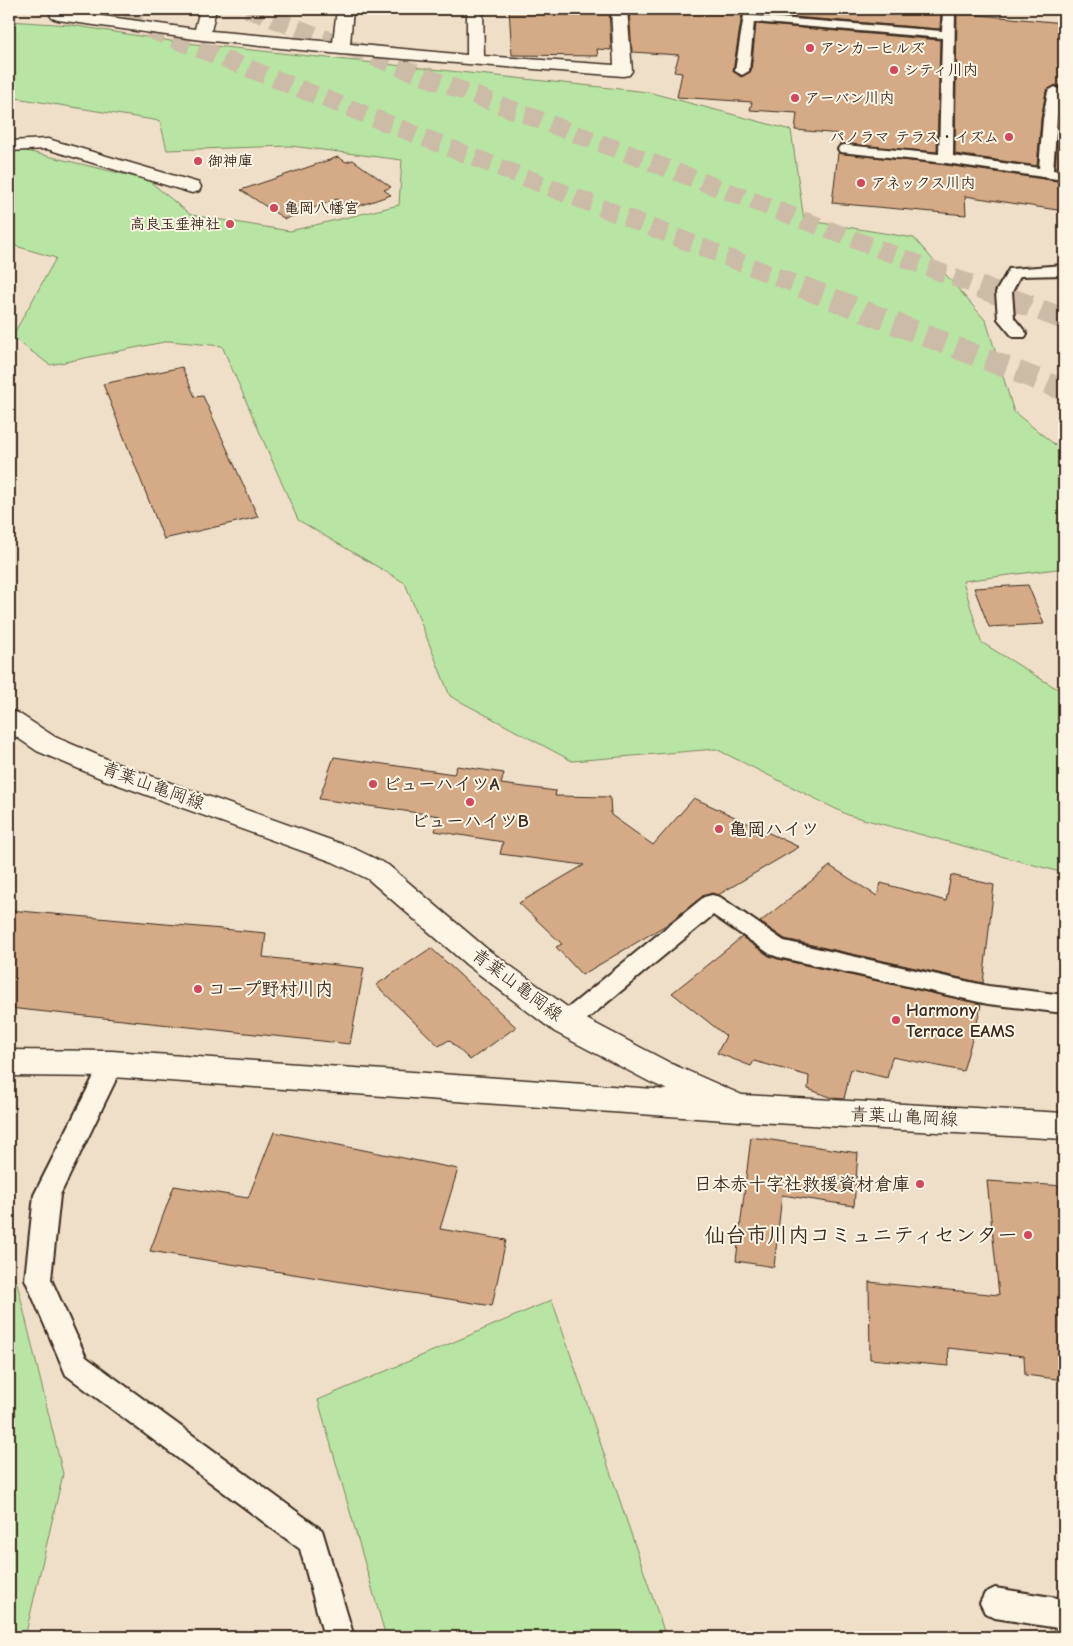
<svg xmlns="http://www.w3.org/2000/svg" width="1073" height="1646" font-family="'Comic Neue','Klee One',sans-serif">
	<style>
		.green { fill: #b8e5a3; stroke: #7a8860 }
		.building { fill: #d4ab86; stroke: #3b2a1e }
		.lines { fill: none; stroke-linecap: round; stroke-linejoin: round }
		.motorway-tunnel-far1 { stroke: #ccbba6; stroke-width: 18; stroke-dasharray: 18 9; stroke-linecap: butt }
		.motorway-tunnel { stroke: #ccbba6; stroke-width: 22; stroke-dasharray: 22 11; stroke-linecap: butt }
		.service-casing { stroke: #3b2a1e; stroke-width: 4 }
		.minor-casing { stroke: #3b2a1e; stroke-width: 3 }
		.tertiary-casing { stroke: #3b2a1e; stroke-width: 3 }
		.service { fill: #fcf5e5; fill-rule: evenodd }
		.minor { fill: #fcf5e5; fill-rule: evenodd }
		.tertiary { fill: #fcf5e5; fill-rule: evenodd }
		.poi-dot { fill: #d1495b; stroke: #fcf5e5; stroke-width: 2 }
		.labels { text-anchor: middle; dominant-baseline: central; stroke-width: 4; stroke-linejoin: round; paint-order: stroke }
		.far-poi-label { font-size: 15px; font-weight: bold; fill: #3b2a1e; stroke: #fcf5e5; text-anchor: start }
		.poi-label { font-size: 18px; font-weight: bold; fill: #3b2a1e; stroke: #fcf5e5; text-anchor: start }
		.street-label { font-size: 18px; fill: #3b2a1e; stroke: #fcf5e5 }
		.near-poi-label { font-size: 21px; font-weight: bold; fill: #3b2a1e; stroke: #fcf5e5; text-anchor: end }
	</style>
	<rect width="100%" height="100%" fill="#f0dfc8"/>
	<filter id="ink" filterUnits="userSpaceOnUse"><feTurbulence type="fractalNoise" baseFrequency=".02" numOctaves="2"/><feDisplacementMap in="SourceGraphic" scale="10" xChannelSelector="R" yChannelSelector="G"/><feConvolveMatrix kernelMatrix="1 2 1 2 8 2 1 2 1" color-interpolation-filters="sRGB"/></filter>
	<g filter="url(#ink)">
		<!-- green -->
		<path class="green" d="M 9,21 L 71,25 L 177,42 L 648,92 L 791,130 L 804,220 L 914,238 L 986,321 L 1014,412 L 1064,452 L 1064,568 L 963,581 L 981,642 L 1064,693 L 1064,873 L 848,815 L 716,749 L 572,761 L 450,696 L 405,583 L 298,520 L 222,346 L 169,341 L 50,365 L 12,337 L 56,258 L 9,244 L 9,149 L 18,149 L 148,180 L 191,215 L 290,231 L 399,205 L 402,160 L 291,146 L 167,150 L 160,121 L 9,97 Z
			M 17,1283 L 63,1474 L 25,1637 L 9,1637 L 9,1286 Z
			M 552,1300 L 666,1637 L 386,1637 L 318,1400 Z"/>
		<!-- building -->
		<path class="building" d="M 509,9 L 609,9 L 611,50 L 597,49 L 598,56 L 512,55 Z
			M 629,9 L 910,9 L 941,12 L 940,29 L 744,13 L 742,15 L 733,71 L 741,77 L 751,71 L 756,24 L 940,40 L 937,152 L 840,144 L 841,134 L 795,130 L 797,113 L 750,110 L 752,102 L 677,97 L 682,73 L 674,72 L 679,55 L 632,52 Z
			M 957,13 L 1064,23 L 1064,170 L 1055,168 L 1059,119 L 1064,91 L 1056,85 L 1046,91 L 1041,119 L 1037,166 L 955,154 Z
			M 838,153 L 946,165 L 1064,182 L 1064,211 L 965,196 L 966,215 L 832,203 Z
			M 338,157 L 346,162 L 353,160 L 391,187 L 384,190 L 391,195 L 350,209 L 337,199 L 285,219 L 241,190 Z
			M 182,367 L 195,397 L 203,396 L 258,517 L 164,539 L 103,384 Z
			M 1028,585 L 1044,624 L 989,627 L 974,588 Z
			M 334,757 L 454,774 L 457,766 L 504,773 L 501,784 L 556,791 L 555,796 L 610,797 L 611,815 L 653,845 L 694,798 L 799,847 L 718,895 L 712,893 L 703,896 L 666,925 L 582,975 L 556,947 L 562,944 L 519,903 L 584,865 L 500,854 L 503,842 L 435,831 L 440,816 L 319,799 Z
			M 830,866 L 877,896 L 881,883 L 946,901 L 951,875 L 994,885 L 983,983 L 785,939 L 760,922 Z
			M 9,910 L 266,933 L 263,957 L 364,968 L 350,1044 L 9,1008 Z
			M 742,937 L 769,956 L 778,959 L 981,1004 L 979,1015 L 963,1071 L 892,1057 L 887,1078 L 851,1069 L 844,1099 L 833,1098 L 808,1089 L 809,1076 L 754,1061 L 751,1066 L 717,1053 L 726,1036 L 672,993 Z
			M 431,948 L 516,1027 L 470,1060 L 449,1040 L 439,1046 L 376,985 Z
			M 274,1132 L 458,1169 L 440,1229 L 506,1240 L 492,1306 L 150,1251 L 174,1186 L 248,1198 Z
			M 751,1137 L 858,1153 L 854,1206 L 782,1195 L 774,1267 L 736,1261 Z
			M 987,1181 L 1064,1186 L 1064,1380 L 1025,1375 L 1024,1356 L 948,1348 L 949,1366 L 870,1359 L 869,1282 L 999,1295 Z"/>
		<g class="lines">
			<!-- motorway-tunnel-far1 -->
			<path class="motorway-tunnel-far1" d="M 98,9 L 805,288
				M 247,9 L 982,288"/>
			<!-- motorway-tunnel -->
			<path class="motorway-tunnel" d="M 802,287 L 1064,390
				M 979,287 L 1064,319"/>
			<!-- service casing -->
			<g class="service-casing">
				<path id="service" d="M 943,9 L 955,9 L 953,156 L 1039,168 L 1043,119 L 1048,91 L 1055,87 L 1062,91 L 1057,119 L 1053,170 L 1064,172 L 1064,180 L 946,163 L 840,152 L 838,149 L 840,146 L 845,145 L 939,154 L 942,38 L 754,22 L 749,71 L 742,75 L 735,71 L 744,15 L 942,31 Z
					M 1064,265 L 1064,275 L 1020,276 L 1012,292 L 1014,318 L 1027,334 L 1025,337 L 1013,337 L 998,319 L 996,292 L 1009,269 Z
					M 712,895 L 720,897 L 784,941 L 988,986 L 1064,995 L 1064,1013 L 988,1004 L 778,957 L 770,954 L 713,915 L 574,1030 L 566,1032 L 558,1030 L 554,1023 L 558,1016 L 704,897 Z
					M 112,1053 L 120,1056 L 124,1063 L 60,1195 L 51,1279 L 86,1357 L 322,1530 L 354,1637 L 324,1637 L 300,1549 L 66,1375 L 25,1279 L 34,1195 L 104,1056 Z
					M 995,1588 L 1064,1599 L 1064,1629 L 995,1618 L 985,1613 L 980,1603 L 985,1593 Z"/>
			</g>
			<!-- minor casing -->
			<g class="minor-casing">
				<path id="minor" d="M 52,9 L 68,9 L 67,11 L 195,29 L 200,9 L 216,9 L 211,31 L 333,42 L 337,9 L 353,9 L 350,44 L 467,55 L 467,9 L 483,9 L 484,56 L 614,65 L 611,9 L 627,9 L 632,71 L 629,75 L 623,76 L 341,54 L 202,40 L 58,20 L 52,18 L 50,15 Z
					M 48,139 L 199,183 L 201,187 L 199,191 L 192,193 L 47,149 L 9,151 L 9,141 Z
					M 9,1050 L 112,1051 L 739,1095 L 750,1099 L 755,1108 L 750,1117 L 739,1121 L 112,1077 L 9,1076 Z"/>
			</g>
			<!-- tertiary casing -->
			<g class="tertiary-casing">
				<path id="tertiary" d="M 9,710 L 18,713 L 55,737 L 123,766 L 353,848 L 388,865 L 487,949 L 577,1014 L 672,1064 L 742,1095 L 1064,1113 L 1064,1139 L 739,1121 L 728,1117 L 650,1082 L 555,1032 L 467,965 L 368,879 L 333,862 L 105,780 L 37,751 L 9,732 Z"/>
			</g>
			<!-- service -->
			<use href="#service" class="service"/>
			<!-- minor -->
			<use href="#minor" class="minor"/>
			<!-- tertiary -->
			<use href="#tertiary" class="tertiary"/>
		</g>
	</g>
	<!-- markers -->
	<g class="poi-dot">
		<circle cx="810" cy="48" r="5"/>
		<circle cx="894" cy="70" r="5"/>
		<circle cx="795" cy="98" r="5"/>
		<circle cx="1009" cy="137" r="5"/>
		<circle cx="198" cy="161" r="5"/>
		<circle cx="861" cy="183" r="5"/>
		<circle cx="274" cy="208" r="5"/>
		<circle cx="230" cy="224" r="5"/>
		<circle cx="373" cy="784" r="5"/>
		<circle cx="470" cy="802" r="5"/>
		<circle cx="719" cy="829" r="5"/>
		<circle cx="198" cy="989" r="5"/>
		<circle cx="896" cy="1020" r="5"/>
		<circle cx="920" cy="1184" r="5"/>
		<circle cx="1028" cy="1235" r="5"/>
	</g>
	<g class="labels">
		<!-- far-poi labels -->
		<g class="far-poi-label">
			<text x="820" y="48">アンカーヒルズ</text>
			<text x="904" y="70">シティ川内</text>
			<text x="805" y="98">アーバン川内</text>
			<text x="999" y="137" text-anchor="end">パノラマ テラス・イズム</text>
			<text x="208" y="161">御神庫</text>
			<text x="871" y="183">アネックス川内</text>
			<text x="284" y="208">亀岡八幡宮</text>
			<text x="220" y="224" text-anchor="end">高良玉垂神社</text>
		</g>
		<!-- poi labels -->
		<g class="poi-label">
			<text x="383" y="784">ビューハイツA</text>
			<text x="470" y="821" text-anchor="middle">ビューハイツB</text>
			<text x="729" y="829">亀岡ハイツ</text>
			<text x="208" y="989">コープ野村川内</text>
			<text x="906" y="1010">Harmony<tspan x="906" dy="21">Terrace EAMS</tspan></text>
			<text x="910" y="1184" text-anchor="end">日本赤十字社救援資材倉庫</text>
		</g>
		<!-- street labels -->
		<g class="street-label">
			<text transform="translate(153 786) rotate(20)">青葉山亀岡線</text>
			<text transform="translate(517 985) rotate(37)">青葉山亀岡線</text>
			<text transform="translate(904 1117) rotate(3)">青葉山亀岡線</text>
		</g>
		<!-- near-poi labels -->
		<g class="near-poi-label">
			<text x="1018" y="1235">仙台市川内コミュニティセンター</text>
		</g>
	</g>
	<!-- margin -->
	<rect width="1073" height="1646" fill="none" stroke="#fcf5e5" stroke-width="30"/>
	<rect x="15" y="15" width="1043" height="1616" fill="none" stroke="#3b2a1e" stroke-width="2" filter="url(#ink)"/>
</svg>
